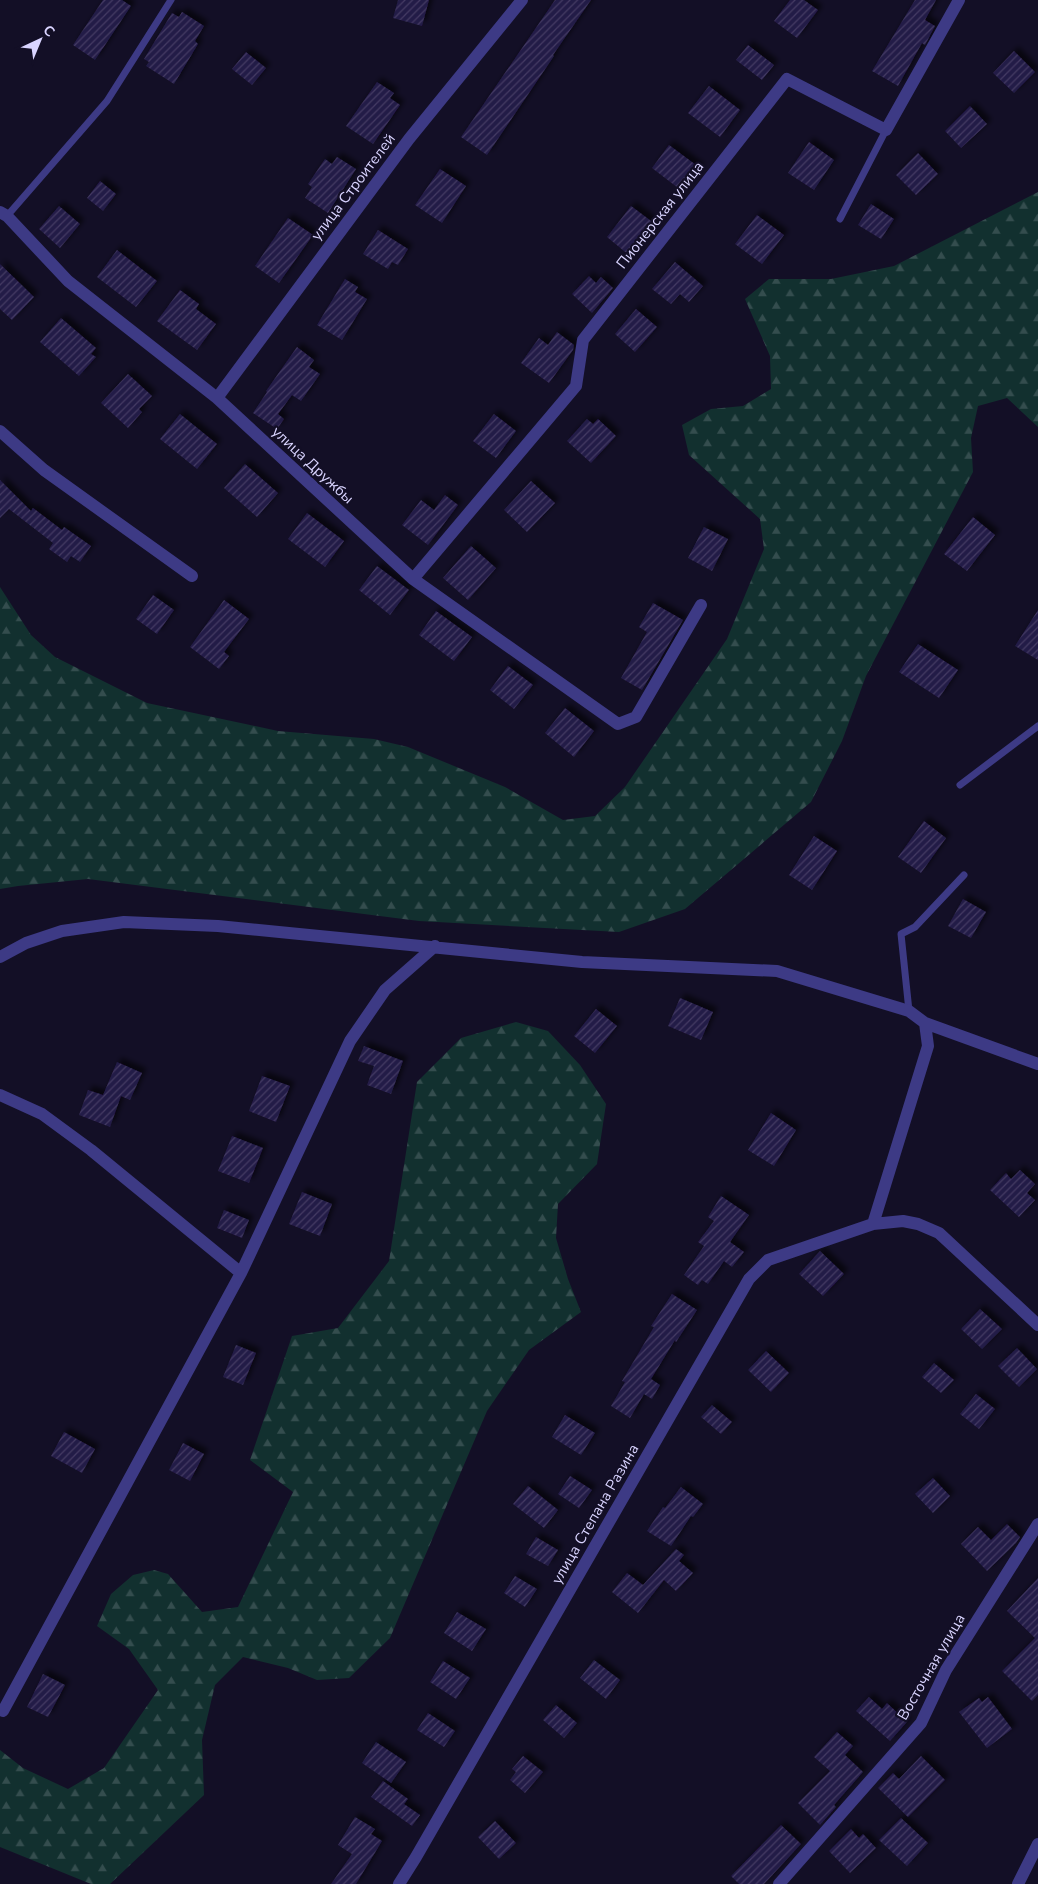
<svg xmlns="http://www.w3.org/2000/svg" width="1038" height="1884" font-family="'Nunito Sans',sans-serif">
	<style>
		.forest { fill: url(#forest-firs) }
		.building { fill: url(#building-hatch); filter: url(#shadow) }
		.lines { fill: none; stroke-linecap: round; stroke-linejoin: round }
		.service { stroke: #3d3a85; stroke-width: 7 }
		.minor { stroke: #3d3a85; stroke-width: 12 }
		.labels { text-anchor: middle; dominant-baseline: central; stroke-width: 4.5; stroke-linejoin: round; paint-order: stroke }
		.street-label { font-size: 15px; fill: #d9d4ff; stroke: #130f26 }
	</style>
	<defs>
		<pattern id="forest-firs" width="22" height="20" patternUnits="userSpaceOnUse" patternTransform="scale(1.25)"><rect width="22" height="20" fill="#12302f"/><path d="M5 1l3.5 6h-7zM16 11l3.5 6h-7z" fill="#344d4e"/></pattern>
		<pattern id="building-hatch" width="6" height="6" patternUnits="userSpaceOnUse" patternTransform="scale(1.25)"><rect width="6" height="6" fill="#241b47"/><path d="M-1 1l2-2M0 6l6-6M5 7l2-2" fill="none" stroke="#433b63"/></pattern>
		<filter id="shadow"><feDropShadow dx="4.5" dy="-4.5" stdDeviation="2.5" flood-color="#0009"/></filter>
	</defs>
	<rect width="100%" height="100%" fill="#130f26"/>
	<!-- forest -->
	<path class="forest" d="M 1038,192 L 1038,427 L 1007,398 L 978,406 L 971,438 L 973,472 L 866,676 L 842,741 L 811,802 L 685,909 L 619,932 L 419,921 L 88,879 L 18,886 L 0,889 L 0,587 L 31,635 L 55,657 L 147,703 L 278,731 L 374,739 L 408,747 L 505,787 L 563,820 L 595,816 L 625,787 L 727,639 L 764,549 L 760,519 L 689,455 L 682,425 L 711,409 L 743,406 L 771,389 L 770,356 L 745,299 L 769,279 L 831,279 L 894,266 Z
		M 516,1022 L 548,1031 L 580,1065 L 606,1104 L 597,1164 L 558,1204 L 556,1238 L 568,1279 L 581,1312 L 529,1350 L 487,1411 L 390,1638 L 349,1678 L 317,1680 L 288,1668 L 243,1657 L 215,1685 L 202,1740 L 204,1795 L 110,1884 L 91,1884 L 0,1847 L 0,1750 L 23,1768 L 68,1789 L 104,1768 L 158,1690 L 129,1649 L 97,1626 L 111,1594 L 133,1575 L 154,1570 L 168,1574 L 202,1612 L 238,1607 L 293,1492 L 250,1460 L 292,1336 L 338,1328 L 389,1261 L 417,1082 L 461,1038 Z"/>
	<!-- building -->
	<path class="building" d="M 103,0 L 122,0 L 131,6 L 95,60 L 73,45 Z
		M 398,0 L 429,0 L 422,26 L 393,18 Z
		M 555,0 L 591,0 L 553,55 L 554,56 L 487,155 L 461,137 Z
		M 790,0 L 804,0 L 818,10 L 797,38 L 774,21 Z
		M 915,0 L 936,0 L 925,20 L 935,26 L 925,45 L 922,43 L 898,86 L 872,71 Z
		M 182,12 L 204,26 L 195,41 L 198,44 L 174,84 L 146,66 L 149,62 L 144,59 L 172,13 L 179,17 Z
		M 748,45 L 774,65 L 762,80 L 736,60 Z
		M 1014,51 L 1035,72 L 1014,93 L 993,73 Z
		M 246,52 L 266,68 L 252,85 L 232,69 Z
		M 377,82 L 394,93 L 390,98 L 400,105 L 373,144 L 346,126 Z
		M 709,86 L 740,110 L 720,137 L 688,113 Z
		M 970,106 L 987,124 L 961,148 L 945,131 Z
		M 809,142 L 834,160 L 814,190 L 788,173 Z
		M 669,145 L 700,168 L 682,191 L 652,168 Z
		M 918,153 L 938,174 L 916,195 L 896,175 Z
		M 337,157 L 356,169 L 328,213 L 305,198 L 312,187 L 308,184 L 325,159 L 332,164 Z
		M 440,169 L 466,186 L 442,223 L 415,205 Z
		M 100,181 L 116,194 L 103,211 L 87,198 Z
		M 871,204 L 894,219 L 881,239 L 858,225 Z
		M 59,206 L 80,224 L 60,248 L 39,229 Z
		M 631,206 L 655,224 L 630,256 L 607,237 Z
		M 757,215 L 784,235 L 762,264 L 735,244 Z
		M 288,218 L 313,235 L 279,283 L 255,266 Z
		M 378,230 L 408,249 L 398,265 L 392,262 L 388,269 L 363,254 Z
		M 117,250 L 157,281 L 136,307 L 97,277 Z
		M 675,262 L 703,286 L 689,302 L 680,294 L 671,304 L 652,289 Z
		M 0,264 L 34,297 L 12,320 L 0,309 Z
		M 589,276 L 596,283 L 601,277 L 613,288 L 592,313 L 572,294 Z
		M 345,279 L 358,287 L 355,292 L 367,299 L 342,340 L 317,325 Z
		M 180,290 L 199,304 L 196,309 L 216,324 L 197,350 L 157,321 Z
		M 636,309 L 657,327 L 635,352 L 615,334 Z
		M 61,318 L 96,348 L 91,354 L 96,357 L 79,376 L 40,342 Z
		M 557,332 L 574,345 L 573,350 L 549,383 L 521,363 L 539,338 L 548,345 Z
		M 297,347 L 314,360 L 309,367 L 320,374 L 301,401 L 292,395 L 278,414 L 284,419 L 277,429 L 253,413 L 267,392 L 266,391 Z
		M 128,374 L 152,396 L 139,409 L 142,412 L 128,428 L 101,403 Z
		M 180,414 L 217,444 L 197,469 L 160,439 Z
		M 494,414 L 516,431 L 496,458 L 473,441 Z
		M 587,419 L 593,424 L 598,419 L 616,436 L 591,463 L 567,441 Z
		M 245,464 L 278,493 L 257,517 L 224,488 Z
		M 0,480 L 31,511 L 33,508 L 62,530 L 64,527 L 91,546 L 80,562 L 71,556 L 67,562 L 49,549 L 53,543 L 9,509 L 0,518 Z
		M 531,481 L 555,503 L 527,532 L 504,510 Z
		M 445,495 L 458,505 L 428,545 L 402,525 L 421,500 L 434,510 Z
		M 307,513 L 344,541 L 325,567 L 288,539 Z
		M 973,517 L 995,535 L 967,571 L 944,554 Z
		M 704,527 L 728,539 L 712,571 L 688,558 Z
		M 471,546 L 496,568 L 468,600 L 443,578 Z
		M 377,566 L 409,590 L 390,615 L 359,590 Z
		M 153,595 L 174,610 L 157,634 L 136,619 Z
		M 224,600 L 249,619 L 224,652 L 229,656 L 219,669 L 190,647 Z
		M 653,603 L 683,620 L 642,690 L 621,678 L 647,632 L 639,627 Z
		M 1038,610 L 1038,660 L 1015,646 Z
		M 436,611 L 472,637 L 454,661 L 419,635 Z
		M 918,644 L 958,670 L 939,698 L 899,672 Z
		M 508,666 L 533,685 L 514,709 L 490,690 Z
		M 565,708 L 594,731 L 574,757 L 545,733 Z
		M 924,821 L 946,838 L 921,873 L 898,857 Z
		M 814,836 L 837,851 L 812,890 L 789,875 Z
		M 963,899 L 986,912 L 971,938 L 948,926 Z
		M 680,998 L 713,1012 L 701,1040 L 668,1026 Z
		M 596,1009 L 617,1026 L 595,1053 L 574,1036 Z
		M 364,1046 L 403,1061 L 391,1094 L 367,1085 L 374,1066 L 358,1061 Z
		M 117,1062 L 142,1073 L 130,1100 L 121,1096 L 110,1127 L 79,1115 L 88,1090 L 103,1095 Z
		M 262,1076 L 290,1086 L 276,1122 L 249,1111 Z
		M 771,1113 L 796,1130 L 774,1166 L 748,1150 Z
		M 232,1136 L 263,1148 L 249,1183 L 218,1171 Z
		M 1020,1170 L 1035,1184 L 1027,1193 L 1035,1200 L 1019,1217 L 990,1190 L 1006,1173 L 1011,1179 Z
		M 302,1192 L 332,1204 L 320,1236 L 289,1224 Z
		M 721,1196 L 749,1215 L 730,1242 L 744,1252 L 732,1267 L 724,1261 L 708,1284 L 702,1280 L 698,1285 L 684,1275 L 704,1246 L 698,1242 L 714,1221 L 708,1217 Z
		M 224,1210 L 249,1220 L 242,1238 L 217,1228 Z
		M 820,1251 L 844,1274 L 823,1296 L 799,1274 Z
		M 672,1294 L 697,1310 L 676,1342 L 675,1340 L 651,1379 L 660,1385 L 652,1399 L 644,1394 L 630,1418 L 611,1406 L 625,1382 L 622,1381 L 654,1327 L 651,1326 Z
		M 980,1309 L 1002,1329 L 982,1349 L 961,1329 Z
		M 236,1345 L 256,1353 L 243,1385 L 223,1377 Z
		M 1017,1348 L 1037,1369 L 1019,1387 L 998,1366 Z
		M 766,1351 L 789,1373 L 771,1392 L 748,1370 Z
		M 934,1363 L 954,1380 L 941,1393 L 922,1377 Z
		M 976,1394 L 995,1409 L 979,1429 L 960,1414 Z
		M 712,1405 L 732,1422 L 721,1434 L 701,1417 Z
		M 565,1415 L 595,1433 L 581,1455 L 552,1437 Z
		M 64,1432 L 95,1449 L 82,1473 L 51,1456 Z
		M 183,1443 L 204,1454 L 190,1481 L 169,1470 Z
		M 570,1476 L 592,1490 L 579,1508 L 558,1494 Z
		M 933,1478 L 950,1496 L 933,1513 L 915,1494 Z
		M 528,1486 L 558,1510 L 544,1528 L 513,1504 Z
		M 681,1487 L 703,1504 L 693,1517 L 691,1516 L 671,1546 L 647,1531 L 663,1507 L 665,1508 Z
		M 1007,1524 L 1020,1537 L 1016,1543 L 987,1571 L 961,1544 L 978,1527 L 991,1540 Z
		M 536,1537 L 558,1550 L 548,1566 L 526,1554 Z
		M 676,1549 L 684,1555 L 679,1561 L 693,1573 L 676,1591 L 664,1580 L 638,1613 L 612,1592 L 627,1573 L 643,1585 Z
		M 515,1576 L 537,1589 L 525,1607 L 504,1593 Z
		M 1038,1578 L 1038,1695 L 1032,1701 L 1002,1671 L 1035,1638 L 1007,1611 Z
		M 457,1612 L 486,1629 L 472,1651 L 444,1633 Z
		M 594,1660 L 620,1680 L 606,1699 L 580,1678 Z
		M 443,1661 L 470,1678 L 456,1699 L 430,1682 Z
		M 43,1674 L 65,1685 L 48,1717 L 27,1707 Z
		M 869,1697 L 882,1709 L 887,1703 L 907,1722 L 890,1741 L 856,1711 Z
		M 988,1697 L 1012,1729 L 987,1748 L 959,1712 L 979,1698 L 982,1702 Z
		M 556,1705 L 577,1723 L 564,1738 L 543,1720 Z
		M 428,1713 L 455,1731 L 444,1747 L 417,1730 Z
		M 837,1732 L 853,1746 L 845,1755 L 863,1772 L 834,1805 L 836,1807 L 820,1825 L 798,1803 L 830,1771 L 814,1757 Z
		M 376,1742 L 406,1762 L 391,1783 L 362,1763 Z
		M 523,1756 L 543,1772 L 525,1793 L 510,1780 L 516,1772 L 512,1769 Z
		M 921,1756 L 945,1780 L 908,1817 L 878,1788 L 893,1773 L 899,1779 Z
		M 383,1781 L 408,1799 L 404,1804 L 420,1815 L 412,1826 L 371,1797 Z
		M 355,1817 L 375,1829 L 371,1834 L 382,1841 L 356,1884 L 331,1884 L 352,1854 L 338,1845 Z
		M 901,1818 L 928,1843 L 907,1866 L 879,1840 Z
		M 495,1821 L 516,1843 L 499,1859 L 478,1837 Z
		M 781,1825 L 801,1844 L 764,1884 L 739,1884 L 731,1876 Z
		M 851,1829 L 859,1838 L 863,1834 L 876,1848 L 850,1873 L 829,1851 Z"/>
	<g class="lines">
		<!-- service -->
		<path class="service" d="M 7,216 L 107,101 L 171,0
			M 840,219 L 886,130
			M 960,785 L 1038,726
			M 909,1011 L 901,934 L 915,927 L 964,875"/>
		<!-- minor -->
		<path class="minor" d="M 0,212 L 7,216 L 68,281 L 217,398 L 413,579 L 618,724 L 636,717 L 701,605
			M 217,398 L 409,139 L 522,0
			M 0,431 L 44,470 L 192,576
			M 413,579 L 576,386 L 583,340 L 787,79 L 886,130 L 959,0
			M 0,957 L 26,943 L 62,931 L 124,922 L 218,926 L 582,962 L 777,971 L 909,1011 L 925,1023 L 928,1046 L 873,1224
			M 925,1023 L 1038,1064
			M 0,1095 L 42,1114 L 91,1150 L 241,1273
			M 3,1711 L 241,1273 L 350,1041 L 385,990 L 435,946
			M 399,1884 L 416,1857 L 749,1279 L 768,1260 L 873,1224 L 903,1221 L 918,1224 L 939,1233 L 1038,1325
			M 779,1884 L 921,1723 L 946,1670 L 1038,1524
			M 1018,1884 L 1038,1844"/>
	</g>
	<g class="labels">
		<!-- street labels -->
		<g class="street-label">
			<text transform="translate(353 187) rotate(-53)">улица Строителей</text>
			<text transform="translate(660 215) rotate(-52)">Пионерская улица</text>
			<text transform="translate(313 465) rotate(43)">улица Дружбы</text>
			<text transform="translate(595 1514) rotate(-60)">улица Степана Разина</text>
			<text transform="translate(931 1667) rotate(-60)">Восточная улица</text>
		</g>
	</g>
	<!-- north arrow -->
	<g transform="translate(40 40) rotate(44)" stroke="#130f26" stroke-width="4" paint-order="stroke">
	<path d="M0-4L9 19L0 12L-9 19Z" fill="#d9d4ff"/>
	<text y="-8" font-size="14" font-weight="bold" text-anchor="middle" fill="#d9d4ff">С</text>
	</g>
</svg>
